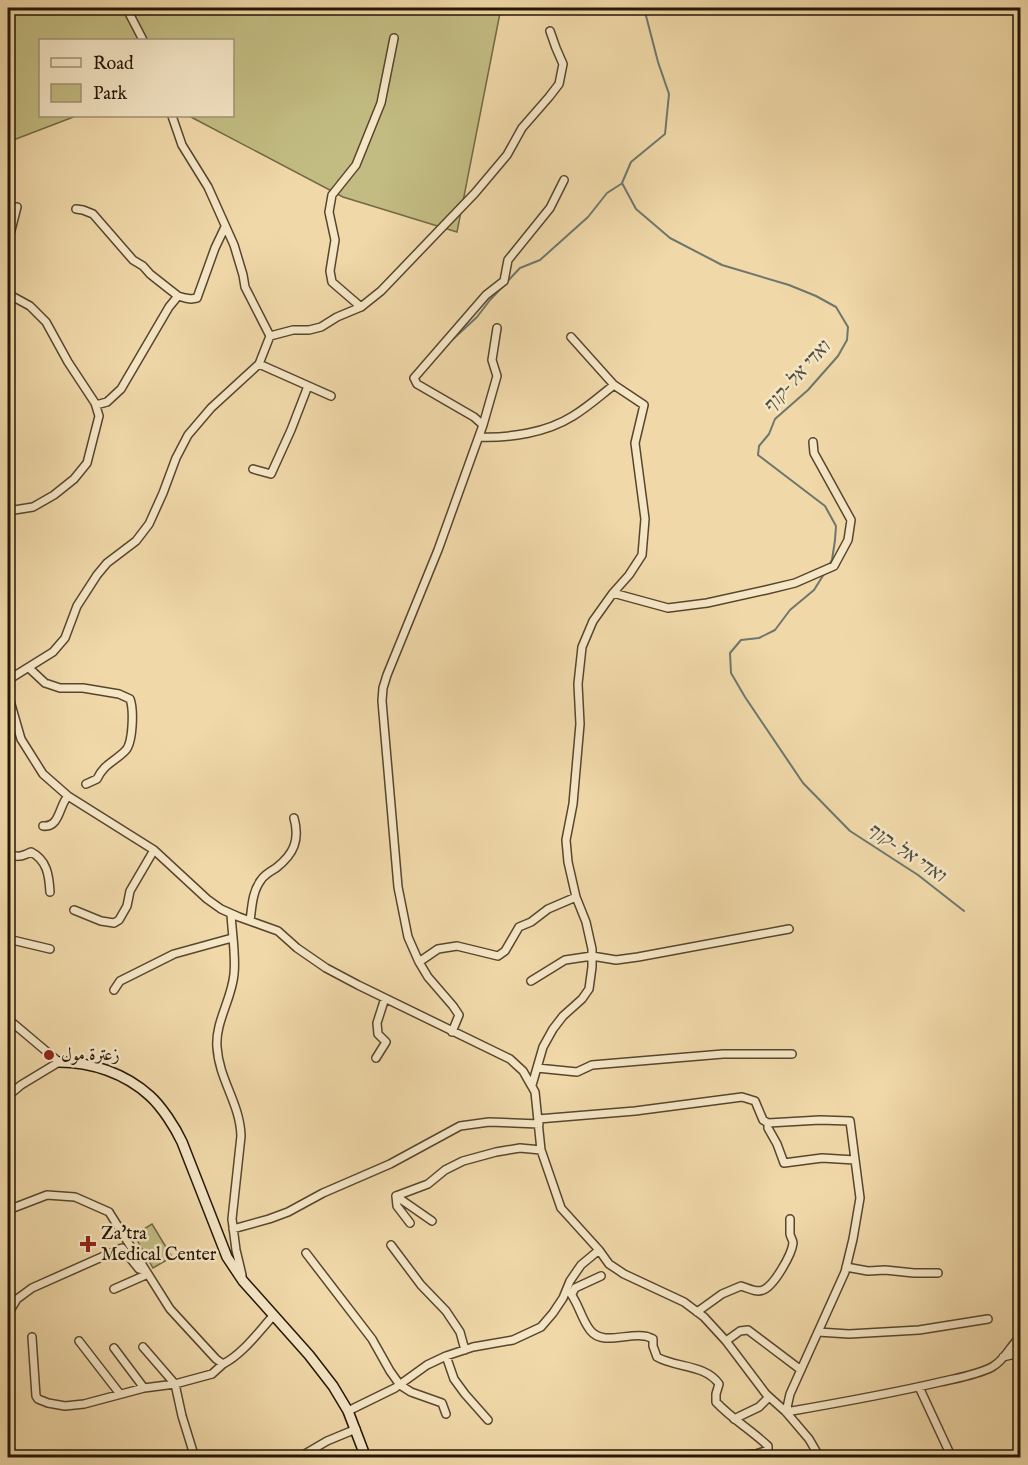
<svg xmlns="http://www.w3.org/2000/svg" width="1028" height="1465" font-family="'IM FELL English',Amiri,'Frank Ruhl Libre',serif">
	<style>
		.green { fill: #c2bc82; stroke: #736944; stroke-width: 1.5 }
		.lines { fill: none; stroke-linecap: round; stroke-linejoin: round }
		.stream { stroke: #6d776d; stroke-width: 2 }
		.street-casing { stroke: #57462e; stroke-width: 10 }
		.secondary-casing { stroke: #241605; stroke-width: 12 }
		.street { stroke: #f5e6c6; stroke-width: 7 }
		.secondary { stroke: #f5e6c6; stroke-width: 9 }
		.poi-dot { fill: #8f2418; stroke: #f5e6c6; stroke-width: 2 }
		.labels { text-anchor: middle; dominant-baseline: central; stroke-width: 5; stroke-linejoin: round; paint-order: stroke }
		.poi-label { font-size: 18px; fill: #241605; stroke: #f5e6c6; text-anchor: start }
		.water-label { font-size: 20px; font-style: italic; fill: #4f4f42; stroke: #f5e6c6 }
	</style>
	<rect width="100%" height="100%" fill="#f0d8a8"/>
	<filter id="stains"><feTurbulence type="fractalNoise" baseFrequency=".00333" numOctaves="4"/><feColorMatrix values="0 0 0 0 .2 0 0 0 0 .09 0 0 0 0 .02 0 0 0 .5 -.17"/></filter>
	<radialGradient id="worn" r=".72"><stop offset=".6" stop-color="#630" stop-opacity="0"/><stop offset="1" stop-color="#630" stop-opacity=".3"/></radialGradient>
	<!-- green -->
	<path class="green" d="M 8,8 L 501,8 L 457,232 L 343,197 L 189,116 L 232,116 L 232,40 L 40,40 L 40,116 L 76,116 L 16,139 L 8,140 Z
		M 152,1224 L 172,1257 L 153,1268 L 134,1235 Z"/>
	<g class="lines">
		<!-- stream -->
		<path class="stream" d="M 644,8 L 658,62 L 669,94 L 665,134 L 631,162 L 622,183 L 636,209 L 670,238 L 722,265 L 789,285 L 816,296 L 836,307 L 848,327 L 847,340 L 838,356 L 808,390 L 775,419 L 769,434 L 759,446 L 758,455 L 825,506 L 836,526 L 835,540 L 832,560 L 828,566
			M 451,341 L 477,317 L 490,300 L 520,268 L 540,260 L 588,217 L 607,193 L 621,184
			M 824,574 L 814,590 L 790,610 L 775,630 L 759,638 L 741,640 L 730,653 L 731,673 L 745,697 L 803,783 L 850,831 L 918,875 L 964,911"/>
		<!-- street casing -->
		<g class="street-casing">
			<path id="street" d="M 130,15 L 143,40
				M 172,116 L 182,145 L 208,187 L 234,245 L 243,275 L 245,287 L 270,336
				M 76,209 L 83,210 L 93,214 L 133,260 L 143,266 L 150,274 L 169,289 L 178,296 L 185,298 L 191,299 L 197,298 L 215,248 L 225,227
				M 8,242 L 17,207
				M 8,294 L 30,306 L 46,322 L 68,362 L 95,403 L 99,416 L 87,463 L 74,479 L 54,495 L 33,507 L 8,511
				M 361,307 L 332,282 L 330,271 L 335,240 L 329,212 L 332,195 L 356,165 L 381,103 L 394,38
				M 259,364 L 331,396
				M 96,405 L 107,402 L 121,389 L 169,307 L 178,296
				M 483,425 L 497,376 L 492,360 L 497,328
				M 479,437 C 510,438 546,433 573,416 C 588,407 601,395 614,385
				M 253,469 L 271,474 L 291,430 L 308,386
				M 613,593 L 668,608 L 707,603 L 766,590 L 795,583 L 834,566 L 848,540 L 851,520 L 814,453 L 813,442
				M 29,668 L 45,683 L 60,688 L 83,688 L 119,694 L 130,699 C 134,710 133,744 125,751 C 114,762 104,764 97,779 L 86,784
				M 8,680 L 53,652 L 65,638 L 77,606 L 97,575 L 107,563 L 136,541 L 149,524 L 163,493 L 176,458 L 188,435 L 211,408 L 259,364 L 270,336 L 293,330 L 309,330 L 321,327 L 337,317 L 361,307 L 381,291 L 475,193 L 507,155 L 522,128 L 549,97 L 559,84 L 563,64 L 556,48 L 550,31
				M 8,694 L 21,739 L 43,774 L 68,796 L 154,850 L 207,899 L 221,909 L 239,917 L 278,931 L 297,948 L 326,968 L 358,985 L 510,1059 L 523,1071 L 535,1092 L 541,1150 L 561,1208 L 599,1250 L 609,1264 L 624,1274 L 684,1302 L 704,1317 L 726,1341 L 766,1394 L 786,1412 L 809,1439 L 820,1458
				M 43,826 C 60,828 59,805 68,796
				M 8,852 C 15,859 23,856 31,852 C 47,860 49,875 50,892
				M 74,910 L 101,921 L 114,923 L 119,920 L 127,906 L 130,891 L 154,850
				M 231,914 C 232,933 236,956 234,974 C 232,999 215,1022 217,1047 C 219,1080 240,1103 241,1136 L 232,1219 L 236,1250 L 242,1275
				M 250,921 C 252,907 252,892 261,880 C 264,875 271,871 276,868 C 294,854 300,840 294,818
				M 8,939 L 50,949
				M 419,962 L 438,949 L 457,946 L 498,956 L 505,951 L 519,927 L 531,922 L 548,909 L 576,897
				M 531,981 L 565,960 L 592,956 L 616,960 L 638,957 L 789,929
				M 114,990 L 120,981 L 174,954 L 232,938
				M 8,1019 L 59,1062 L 21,1085 L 8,1096
				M 452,1032 L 459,1015 L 453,1006 L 428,977 L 419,962 L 408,937 L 398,887 L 382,701 L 383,688 L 387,675 L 438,550 L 483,425 L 474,417 L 417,384 L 414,378 L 486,295 L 504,281 L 508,260 L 550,208 L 564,180
				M 376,1058 L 386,1042 L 378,1034 L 377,1023 L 385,998
				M 537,1068 L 577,1072 L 592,1065 L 723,1054 L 792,1054
				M 532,1085 L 543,1047 L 553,1029 L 563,1016 L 582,999 L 589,989 L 592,967 L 592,949 L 586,922 L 576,897 L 568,862 L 566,840 L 573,804 L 580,724 L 578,684 L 582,647 L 593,621 L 613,593 L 629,575 L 642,555 L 645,519 L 635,443 L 644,405 L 614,385 L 571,337
				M 538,1119 L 635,1111 L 742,1097 L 755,1101 L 763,1120 L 768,1123 L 820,1120 L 850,1121 L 860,1198 L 853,1239 L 845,1272 L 790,1394 L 786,1412 C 838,1403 889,1394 940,1382 C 957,1378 977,1375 992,1367 C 1005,1360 1010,1346 1020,1337
				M 768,1123 L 768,1128 L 777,1144 L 784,1163 L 822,1158 L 855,1160
				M 396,1196 L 428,1184 L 445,1170 L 463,1161 L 496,1152 L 520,1148 L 541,1150
				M 396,1196 L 432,1221
				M 396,1196 L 397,1206 L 410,1223
				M 8,1210 L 47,1195 L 75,1197 L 109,1212 L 170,1309 L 216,1359 L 223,1364 C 243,1354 259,1331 274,1315
				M 233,1229 L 269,1219 L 288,1212 L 323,1193 L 390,1164 L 460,1126 L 489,1122 L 539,1124
				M 391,1245 L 421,1285 L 446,1311 L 460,1332 L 465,1350
				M 306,1253 L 372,1339 L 390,1371 L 400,1385 L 411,1392 L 442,1403 L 446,1414
				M 846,1267 L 868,1271 L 885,1270 L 914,1273 L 938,1273
				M 114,1289 L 148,1274
				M 567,1289 C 578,1300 580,1317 590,1330 C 602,1346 627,1333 644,1336 C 646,1336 651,1338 653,1339 L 653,1346 L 657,1357 C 676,1368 705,1364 719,1384 L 716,1394 L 716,1402 C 732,1419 751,1430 768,1446 L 768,1450 L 756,1454 L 706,1458
				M 572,1294 L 575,1288 L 601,1276
				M 697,1312 L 722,1294 L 741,1286 C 748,1288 756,1293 763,1290 C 774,1286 792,1254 793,1243 C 793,1240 790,1236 790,1234 C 790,1229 790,1224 790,1219
				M 8,1314 L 17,1299 L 32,1288 L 122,1248 L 139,1269 L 145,1270
				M 818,1332 L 849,1334 L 919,1330 L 988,1319
				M 32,1337 L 36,1396 L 38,1399 L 48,1403 L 65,1406 L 84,1404 L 144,1388 L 175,1384 L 212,1374 L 223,1364
				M 79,1341 L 120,1394
				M 726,1341 L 740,1331 L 748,1330 L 801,1370
				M 143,1347 L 175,1384 L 182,1416 L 195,1458
				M 114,1348 L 144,1388
				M 446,1356 L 454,1379 L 465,1394 L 488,1420
				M 1003,1357 L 1015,1354 L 1020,1356
				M 919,1387 L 952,1458
				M 348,1411 L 395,1388 L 427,1365 L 446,1356 L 473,1347 L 513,1340 L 541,1327 L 553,1313 L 563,1298 L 570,1281 L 581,1265 L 599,1250
				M 734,1419 L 759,1407 L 769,1397
				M 298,1458 L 327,1441 L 356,1429"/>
		</g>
		<!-- secondary casing -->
		<g class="secondary-casing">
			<path id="secondary" d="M 59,1062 C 91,1062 125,1073 150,1096 C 162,1107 175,1127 182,1142 L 227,1257 L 243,1281 L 309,1355 L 333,1386 L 348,1411 L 366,1458"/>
		</g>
		<!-- street -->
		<use href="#street" class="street"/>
		<!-- secondary -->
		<use href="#secondary" class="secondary"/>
	</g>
	<!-- markers -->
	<g class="poi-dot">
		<circle cx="49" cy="1055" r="6"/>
		<path d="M85 1235h6v6h6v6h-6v6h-6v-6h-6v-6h6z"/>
	</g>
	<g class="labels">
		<!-- poi labels -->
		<g class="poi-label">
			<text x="61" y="1055">زعترة مول</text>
			<text x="101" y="1234">Za'tra<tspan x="101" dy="21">Medical Center</tspan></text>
		</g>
		<!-- water labels -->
		<g class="water-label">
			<text transform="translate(797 377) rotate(-48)">ואדי אל-קוף</text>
			<text transform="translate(906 853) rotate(34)">ואדי אל-קוף</text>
		</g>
	</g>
	<!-- margin -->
	<rect width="1028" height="1465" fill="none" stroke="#f0d8a8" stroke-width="30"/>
	<rect x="9" y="9" width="1010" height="1447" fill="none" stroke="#241605" stroke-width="3"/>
	<rect x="15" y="15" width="998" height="1435" fill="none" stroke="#241605" stroke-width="1.5"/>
	<!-- legend -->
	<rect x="39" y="39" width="195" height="78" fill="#f5e6c6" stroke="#a19379" stroke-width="1.5"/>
	<rect x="51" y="58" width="30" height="9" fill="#f5e6c6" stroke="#a19379" stroke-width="1.5"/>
	<text x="93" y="69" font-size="18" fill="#241605">Road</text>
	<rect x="51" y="84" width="30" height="18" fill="#c2bc82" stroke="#a19379" stroke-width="1.5"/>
	<text x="93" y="99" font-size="18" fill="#241605">Park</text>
	<rect width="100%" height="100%" filter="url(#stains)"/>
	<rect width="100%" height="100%" fill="url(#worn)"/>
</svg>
